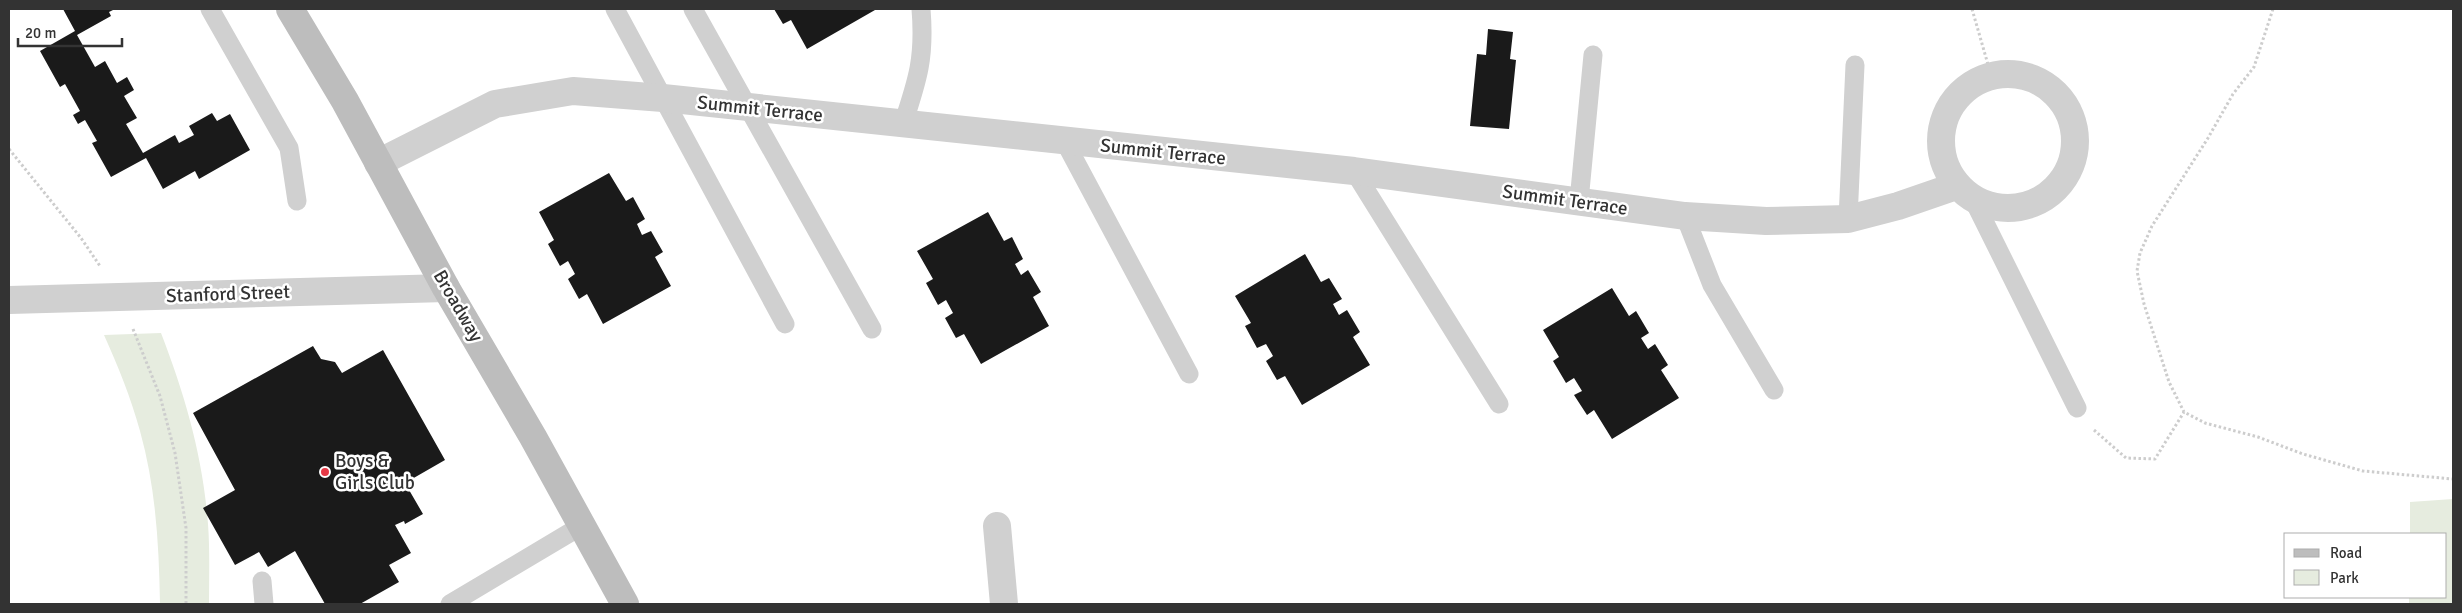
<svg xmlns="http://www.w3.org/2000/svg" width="2462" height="613" font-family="Signika,sans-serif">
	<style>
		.green { fill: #e6ecdf }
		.building { fill: #1a1a1a }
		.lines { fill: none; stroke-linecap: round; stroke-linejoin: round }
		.path { stroke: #cdcdcd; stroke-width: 3; stroke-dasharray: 2.5 2.5; stroke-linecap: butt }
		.service { stroke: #d0d0d0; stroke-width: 19 }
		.minor { stroke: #d0d0d0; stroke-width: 28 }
		.secondary { stroke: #bdbdbd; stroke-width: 28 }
		.poi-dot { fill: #e63946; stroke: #fff; stroke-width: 2 }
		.labels { text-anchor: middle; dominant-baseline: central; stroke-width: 5; stroke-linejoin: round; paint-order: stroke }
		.street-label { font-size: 19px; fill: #333; stroke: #fff }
		.poi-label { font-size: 19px; fill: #333; stroke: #fff; text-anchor: start }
	</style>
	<rect width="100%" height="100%" fill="#fff"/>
	<!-- green -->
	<path class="green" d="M 161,333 C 185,395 203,457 208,524 C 210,551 209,578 209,604 L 160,604 C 159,546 156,488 140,431 C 131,398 118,366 104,335 Z
		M 2453,499 L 2453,604 L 2409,604 L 2409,597 L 2446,597 L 2446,534 L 2410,534 L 2410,502 Z"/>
	<!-- building -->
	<path class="building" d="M 63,9 L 115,9 L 109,12 L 111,16 L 77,35 L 95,67 L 105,61 L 117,83 L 127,77 L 134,90 L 124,96 L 137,118 L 126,124 L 143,153 L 175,135 L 179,143 L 194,135 L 189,126 L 212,113 L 217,121 L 230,114 L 250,150 L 199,179 L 195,171 L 163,189 L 146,158 L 111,177 L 92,143 L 97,141 L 85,120 L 78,124 L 73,115 L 80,111 L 65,84 L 60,87 L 40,51 L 75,31 Z
		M 774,9 L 874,9 L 875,10 L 807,49 L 791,20 L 783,24 Z
		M 1488,29 L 1513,32 L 1510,59 L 1516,60 L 1509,129 L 1470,126 L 1477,54 L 1486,55 Z
		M 609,173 L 626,201 L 633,197 L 645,219 L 637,224 L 642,235 L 651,231 L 663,252 L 655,257 L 671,286 L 603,324 L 587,294 L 579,299 L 568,279 L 575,274 L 568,261 L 560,266 L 548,244 L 554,240 L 539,212 Z
		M 988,212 L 1004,241 L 1012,237 L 1023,259 L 1015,264 L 1021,275 L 1028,270 L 1041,292 L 1033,297 L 1049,326 L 981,364 L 964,334 L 956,338 L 945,318 L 953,313 L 946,300 L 938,305 L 926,283 L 933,279 L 917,251 Z
		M 1305,254 L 1321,282 L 1329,278 L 1342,299 L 1333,304 L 1339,315 L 1347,310 L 1360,332 L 1353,337 L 1370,365 L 1302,405 L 1285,376 L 1277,380 L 1266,361 L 1273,356 L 1266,344 L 1257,348 L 1245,326 L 1251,323 L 1235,296 Z
		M 1612,288 L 1629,316 L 1636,311 L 1649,333 L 1641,338 L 1648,349 L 1655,344 L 1668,365 L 1661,370 L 1679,398 L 1612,439 L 1594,410 L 1587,415 L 1574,395 L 1582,391 L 1574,378 L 1566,383 L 1553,361 L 1559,357 L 1543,330 Z
		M 313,346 L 321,359 L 335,362 L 342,373 L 383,350 L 445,460 L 405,483 L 423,514 L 405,524 L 404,521 L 395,525 L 411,553 L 389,565 L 399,582 L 360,604 L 325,604 L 295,551 L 268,567 L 259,552 L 235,565 L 203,508 L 235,490 L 193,413 Z"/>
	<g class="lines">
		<!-- path -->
		<path class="path" d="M 1972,9 L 1991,75
			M 2273,9 L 2254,67 L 2233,94 L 2208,138 L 2152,226 L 2140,253 L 2137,271 L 2144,304 L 2169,382 L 2184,412 L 2205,423 L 2258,437 L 2303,454 L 2363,471 L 2453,479
			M 9,149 L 81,238 L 100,266
			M 133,329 L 160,396 L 175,453 L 186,528 L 186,604
			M 2094,430 L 2126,458 L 2155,459 L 2184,412"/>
		<!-- service -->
		<path class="service" d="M 210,9 L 289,148 L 297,201
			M 615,9 L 785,324
			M 693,9 L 872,329
			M 903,124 C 918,79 925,57 921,9
			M 1065,142 L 1189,374
			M 1354,171 L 1499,404
			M 1579,201 L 1593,55
			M 1974,201 L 2077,408
			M 1685,216 L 1712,285 L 1774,390
			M 1848,219 L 1855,65
			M 262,581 L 264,604
			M 450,604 L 581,526"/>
		<!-- minor -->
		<path class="minor" d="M1941 141a67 67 0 1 1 134 0a67 67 0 1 1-134 0Z
			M 378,163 L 495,104 L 573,91 L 663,98 L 1354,171 L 1685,216 L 1766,221 L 1848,219 L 1898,206 L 1956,186
			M 9,300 L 446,288
			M 997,526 L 1004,604"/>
		<!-- secondary -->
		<path class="secondary" d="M 290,9 L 345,101 L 446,288 L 533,437 L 625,604"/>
	</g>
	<!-- markers -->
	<circle class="poi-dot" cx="325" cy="472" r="5"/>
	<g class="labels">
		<!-- street labels -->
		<g class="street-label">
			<text transform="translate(760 109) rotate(6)">Summit Terrace</text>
			<text transform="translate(1163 152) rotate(6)">Summit Terrace</text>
			<text transform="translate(1565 200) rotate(8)">Summit Terrace</text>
			<text transform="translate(228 294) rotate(-2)">Stanford Street</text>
			<text transform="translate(458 306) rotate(60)">Broadway</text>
		</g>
		<!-- poi labels -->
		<g class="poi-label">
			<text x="335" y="461">Boys &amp;<tspan x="335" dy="22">Girls Club</tspan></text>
		</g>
	</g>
	<!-- border -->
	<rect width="2462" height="613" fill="none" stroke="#333333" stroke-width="20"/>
	<!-- legend -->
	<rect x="2284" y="533" width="162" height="65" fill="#ffffff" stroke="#adadad"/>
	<rect x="2294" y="549" width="25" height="8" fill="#bdbdbd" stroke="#adadad"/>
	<text x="2330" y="558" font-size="15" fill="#333333">Road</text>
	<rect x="2294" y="570" width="25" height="15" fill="#e6ecdf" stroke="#adadad"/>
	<text x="2330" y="583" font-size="15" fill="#333333">Park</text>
	<!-- scale -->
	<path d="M18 38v8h104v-8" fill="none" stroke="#333333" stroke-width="2.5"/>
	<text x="25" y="38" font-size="15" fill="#333333" stroke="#ffffff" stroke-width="4" paint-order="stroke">20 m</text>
</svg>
